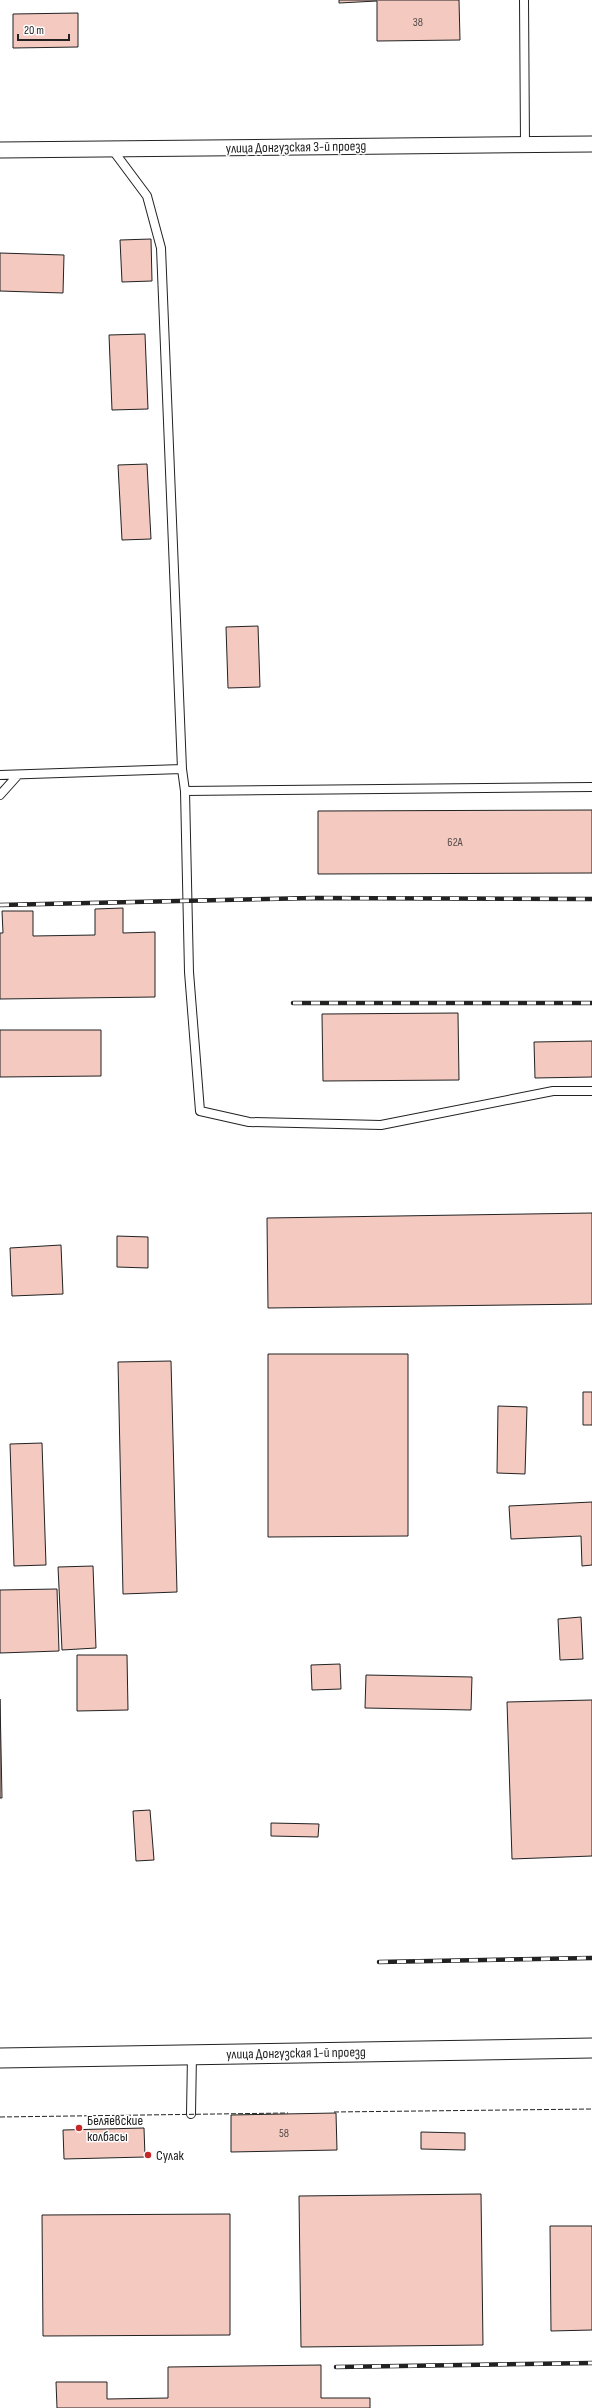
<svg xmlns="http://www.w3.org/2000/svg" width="592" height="2408" font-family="'Sofia Sans Condensed',sans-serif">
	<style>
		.building { fill: #f3c9c0; stroke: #222 }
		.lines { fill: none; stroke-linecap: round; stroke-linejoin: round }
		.service-casing { stroke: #222; stroke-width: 10 }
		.minor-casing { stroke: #222; stroke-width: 17 }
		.tertiary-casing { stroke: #222; stroke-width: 21 }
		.service { stroke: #fff; stroke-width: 8 }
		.minor { stroke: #fff; stroke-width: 15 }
		.tertiary { stroke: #fff; stroke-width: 19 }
		.rail-casing { stroke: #222; stroke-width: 4.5 }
		.rail { stroke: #fff; stroke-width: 3; stroke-dasharray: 9; stroke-linecap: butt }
		.fence { stroke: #222; stroke-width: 1; stroke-dasharray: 5 2; stroke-linecap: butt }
		.poi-dot { fill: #c62828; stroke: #fff; stroke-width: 1.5 }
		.labels { text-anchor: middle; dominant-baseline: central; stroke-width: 3; stroke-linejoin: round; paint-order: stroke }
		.number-label { font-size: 12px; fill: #564c4a }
		.street-label { font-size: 14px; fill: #222; stroke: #fff }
		.poi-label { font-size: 14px; fill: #222; stroke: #fff; text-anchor: start }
	</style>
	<rect width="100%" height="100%" fill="#fff"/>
	<!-- building -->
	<path class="building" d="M 339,0 L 459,0 L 460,40 L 377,41 L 377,1 L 339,3 Z
		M 78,13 L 78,47 L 13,48 L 13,14 Z
		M 151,239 L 152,281 L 122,282 L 120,240 Z
		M 0,253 L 64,255 L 63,293 L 0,291 Z
		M 145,334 L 148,409 L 112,410 L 109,335 Z
		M 147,464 L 151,539 L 122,540 L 118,465 Z
		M 258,626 L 260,687 L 228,688 L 226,627 Z
		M 592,810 L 592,873 L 318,874 L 318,811 Z
		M 123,908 L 123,933 L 155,932 L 155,997 L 0,999 L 0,933 L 3,933 L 2,911 L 33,911 L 33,936 L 95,935 L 95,909 Z
		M 458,1013 L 459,1080 L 323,1081 L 322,1014 Z
		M 0,1030 L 101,1030 L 101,1076 L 0,1077 Z
		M 592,1041 L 592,1077 L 535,1078 L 534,1042 Z
		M 592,1213 L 592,1304 L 268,1308 L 267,1218 Z
		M 117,1236 L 148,1237 L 148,1268 L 117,1267 Z
		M 61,1245 L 63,1294 L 12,1296 L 10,1248 Z
		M 268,1354 L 408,1354 L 408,1536 L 268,1537 Z
		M 171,1361 L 177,1592 L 123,1594 L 118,1362 Z
		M 583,1392 L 592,1392 L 592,1425 L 583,1425 Z
		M 498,1406 L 527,1407 L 525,1474 L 497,1473 Z
		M 42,1443 L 46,1565 L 14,1566 L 10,1444 Z
		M 592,1502 L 592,1565 L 582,1566 L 581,1536 L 511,1539 L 509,1506 Z
		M 93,1566 L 96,1648 L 62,1650 L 58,1567 Z
		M 57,1589 L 59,1651 L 0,1653 L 0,1590 Z
		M 581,1617 L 583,1659 L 560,1660 L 558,1619 Z
		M 77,1655 L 127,1655 L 128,1710 L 77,1711 Z
		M 340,1664 L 341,1689 L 312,1690 L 311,1665 Z
		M 366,1675 L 472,1677 L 471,1710 L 365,1708 Z
		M 0,1699 L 2,1798 L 0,1798 Z
		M 592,1700 L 592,1856 L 512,1859 L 507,1702 Z
		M 150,1810 L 154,1860 L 136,1861 L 133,1811 Z
		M 271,1823 L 319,1824 L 318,1837 L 271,1836 Z
		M 336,2113 L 337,2150 L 231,2152 L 231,2115 Z
		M 144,2128 L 145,2157 L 64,2159 L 63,2130 Z
		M 421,2132 L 465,2133 L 465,2150 L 421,2149 Z
		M 481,2194 L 483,2345 L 301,2347 L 299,2196 Z
		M 230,2214 L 230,2335 L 43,2336 L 42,2215 Z
		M 550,2226 L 592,2226 L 592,2330 L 551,2331 Z
		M 321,2365 L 321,2398 L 370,2398 L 370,2408 L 57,2408 L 56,2382 L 107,2382 L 107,2399 L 168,2398 L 168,2367 Z"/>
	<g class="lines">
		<!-- service casing -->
		<g class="service-casing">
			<path id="service" d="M 524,0 L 525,144
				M 112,149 L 147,196 L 161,248 L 182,769 L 185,791 L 189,972 L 200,1111 L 249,1122 L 381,1125 L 553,1091 L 592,1091
				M 0,775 L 182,769
				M 185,791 L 592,787
				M 0,795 L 17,776
				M 191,2114 L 192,2055"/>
		</g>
		<!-- minor casing -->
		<g class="minor-casing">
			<path id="minor" d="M 0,150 L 592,144"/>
		</g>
		<!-- tertiary casing -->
		<g class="tertiary-casing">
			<path id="tertiary" d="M 0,2058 L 592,2048"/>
		</g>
		<!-- service -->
		<use href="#service" class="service"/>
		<!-- minor -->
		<use href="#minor" class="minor"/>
		<!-- tertiary -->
		<use href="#tertiary" class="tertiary"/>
		<!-- rail casing -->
		<g class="rail-casing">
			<path id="rail" d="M 0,905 L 314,898 L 592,899
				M 293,1003 L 592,1003
				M 379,1962 L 592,1958
				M 336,2367 L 592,2363"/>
		</g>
		<!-- rail -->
		<use href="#rail" class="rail"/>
		<!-- fence -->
		<path class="fence" d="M 334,2112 L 592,2109
			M 0,2117 L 288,2113"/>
	</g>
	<!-- markers -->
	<g class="poi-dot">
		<circle cx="79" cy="2128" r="4"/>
		<circle cx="148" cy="2155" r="4"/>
	</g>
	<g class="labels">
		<!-- number labels -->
		<g class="number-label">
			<text x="418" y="22">38</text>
			<text x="455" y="842">62А</text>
			<text x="284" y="2133">58</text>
		</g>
		<!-- street labels -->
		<g class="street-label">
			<text transform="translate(296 147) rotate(-1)">улица Донгузская 3-й проезд</text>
			<text transform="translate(296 2053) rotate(-1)">улица Донгузская 1-й проезд</text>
		</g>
		<!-- poi labels -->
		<g class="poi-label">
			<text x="87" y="2120">Беляевские<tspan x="87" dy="16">колбасы</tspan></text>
			<text x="156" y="2155">Сулак</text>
		</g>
	</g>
	<!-- scale -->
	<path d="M18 34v6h51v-6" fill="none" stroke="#222222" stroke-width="2"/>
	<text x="24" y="34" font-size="12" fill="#222222" stroke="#ffffff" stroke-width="3" paint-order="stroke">20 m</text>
</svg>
